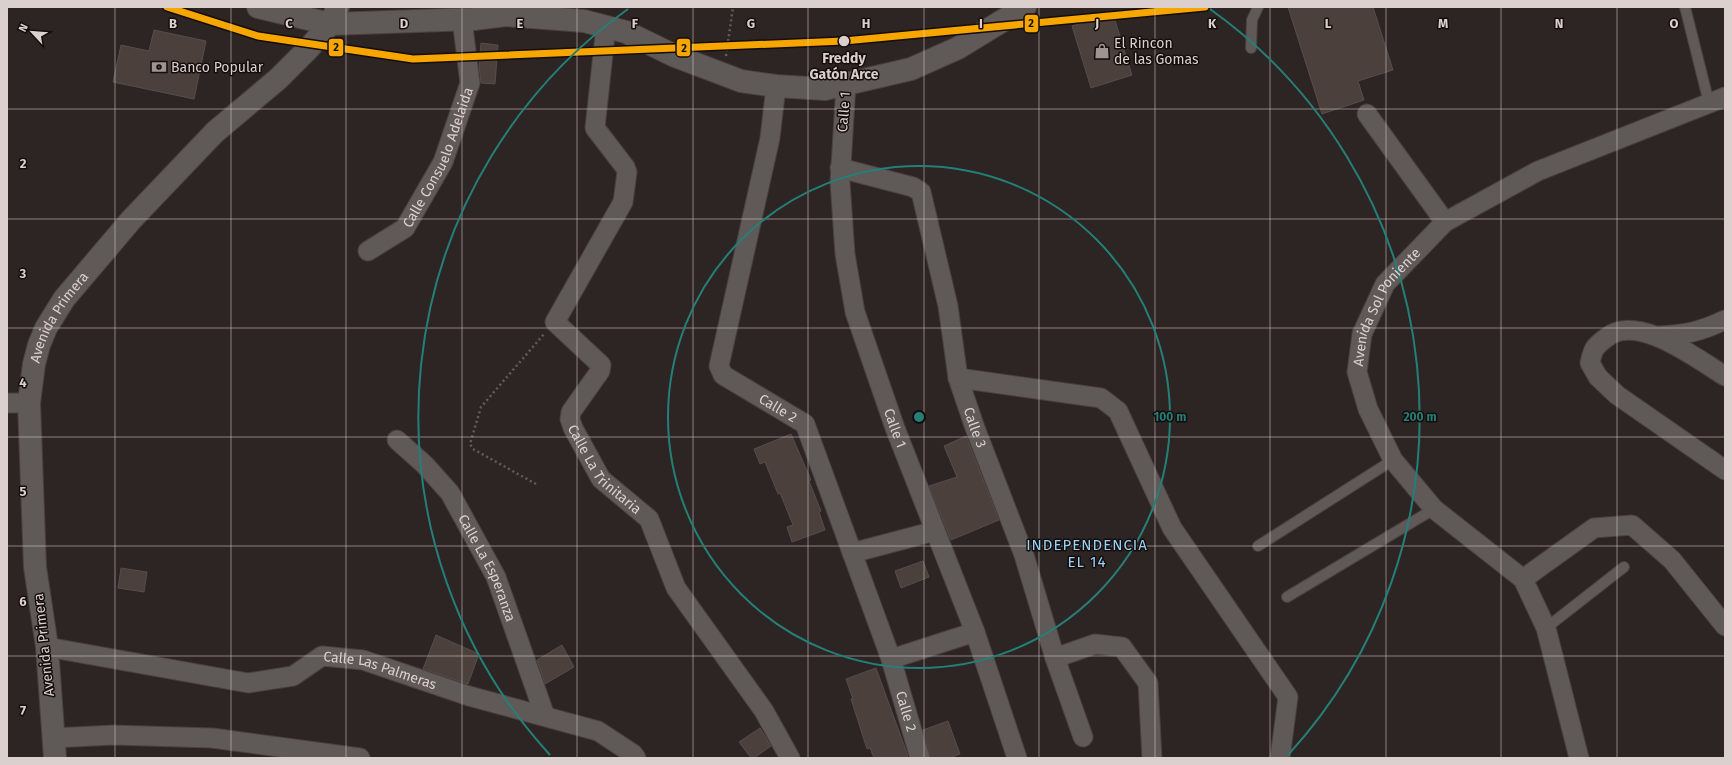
<svg xmlns="http://www.w3.org/2000/svg" width="1732" height="765" font-family="'Fira Sans',sans-serif">
	<style>
		.building { fill: #4c403d; stroke: #554d4c }
		.lines { fill: none; stroke-linecap: round; stroke-linejoin: round }
		.lane-casing { stroke: #49413f; stroke-width: 12 }
		.street-casing { stroke: #49413f; stroke-width: 21 }
		.secondary-casing { stroke: #49413f; stroke-width: 24 }
		.path { stroke: #635d5c; stroke-width: 2.5; stroke-dasharray: 2 3; stroke-linecap: butt }
		.lane { stroke: #5f5957; stroke-width: 10 }
		.street { stroke: #5f5957; stroke-width: 19 }
		.secondary { stroke: #5f5957; stroke-width: 22 }
		.metro-1-casing { stroke: #140d0b; stroke-width: 10 }
		.metro-1 { stroke: #f7a600; stroke-width: 7 }
		.grid { fill: none; stroke: #dcd0ce; stroke-width: 1; stroke-opacity: 0.55 }
		.ring { fill: none; stroke: #247f78; stroke-width: 2 }
		.stop-dot { fill: #dcd0ce; stroke: #140d0b; stroke-width: 1.5 }
		.labels { text-anchor: middle; dominant-baseline: central; stroke-width: 3; stroke-linejoin: round; paint-order: stroke }
		.poi-label { font-size: 14px; fill: #dcd0ce; stroke: #140d0b; text-anchor: start }
		.stop-label { font-size: 14px; font-weight: bold; fill: #dcd0ce; stroke: #140d0b }
		.street-label { font-size: 14px; fill: #dcd0ce; stroke: #140d0b }
		.neighbourhood-label { font-size: 15px; letter-spacing: 1px; fill: #97d2f7; stroke: #140d0b }
		.grid-label { font-size: 13px; text-anchor: middle; font-weight: bold; fill: #dcd0ce; stroke: #140d0b; stroke-width: 3; stroke-linejoin: round; paint-order: stroke }
		.centre { fill: #247f78; stroke: #140d0b; stroke-width: 2 }
		.ring-label { font-size: 12px; text-anchor: middle; font-weight: bold; fill: #247f78; stroke: #140d0b; stroke-width: 3; stroke-linejoin: round; paint-order: stroke }
		.line-badge { stroke: #140d0b; stroke-width: 1.5 }
		.pale-badge-label { font-size: 11px; text-anchor: middle; font-weight: bold; fill: #111 }
	</style>
	<rect width="100%" height="100%" fill="#2d2523"/>
	<!-- building -->
	<path class="building" d="M 1288,7 L 1373,7 L 1393,70 L 1358,81 L 1364,100 L 1322,114 Z
		M 1113,14 L 1132,75 L 1091,88 L 1072,26 Z
		M 154,30 L 206,41 L 194,99 L 113,82 L 121,45 L 149,51 Z
		M 481,43 L 498,45 L 495,84 L 481,83 L 479,66 Z
		M 791,434 L 811,480 L 809,481 L 821,511 L 819,512 L 825,530 L 792,542 L 787,527 L 793,525 L 780,493 L 778,494 L 765,462 L 760,464 L 754,449 Z
		M 966,436 L 999,520 L 951,540 L 929,486 L 957,477 L 944,446 Z
		M 923,561 L 929,577 L 901,588 L 895,571 Z
		M 121,568 L 147,572 L 144,592 L 118,588 Z
		M 436,635 L 479,654 L 468,684 L 423,669 Z
		M 562,645 L 574,667 L 545,684 L 537,660 Z
		M 876,668 L 908,756 L 902,758 L 874,758 L 870,748 L 867,749 L 851,699 L 853,699 L 846,679 Z
		M 948,721 L 960,754 L 950,758 L 931,758 L 923,730 Z
		M 760,728 L 771,746 L 754,758 L 751,758 L 739,742 Z"/>
	<g class="lines">
		<!-- lane casing -->
		<g class="lane-casing">
			<path id="lane" d="M 1685,7 L 1709,103
				M 1251,48 L 1252,20 L 1258,7
				M 1258,546 L 1393,460
				M 1287,597 L 1434,509
				M 1546,628 L 1624,567"/>
		</g>
		<!-- street casing -->
		<g class="street-casing">
			<g id="street">
				<path id="s1" d="M 606,26 L 595,128 L 625,167 L 627,172 L 623,202 L 555,322 L 601,365 L 600,371 L 571,412 L 570,419 L 573,428 L 601,479 L 649,519 L 676,588 L 764,711 L 790,758"/>
				<path id="s2" d="M 846,84 L 840,182 L 845,254 L 855,312 L 895,428 L 975,632 L 1017,758"/>
				<path id="s3" d="M 776,86 L 770,138 L 719,366 L 723,375 L 805,424 L 891,659 L 920,758"/>
				<path d="M 1367,114 L 1445,222"/>
				<path id="s4" d="M 840,168 L 913,187 L 921,192 L 948,306 L 958,378 L 975,428 L 1024,555 L 1055,658 L 1083,737"/>
				<path id="s5" d="M 368,251 L 405,228 L 443,162 L 470,83 L 462,19"/>
				<path d="M 1657,336 C 1685,335 1699,332 1725,320"/>
				<path d="M 1725,376 C 1697,359 1637,312 1606,338 C 1594,347 1593,349 1590,363 L 1598,377 L 1617,395 L 1725,470"/>
				<path d="M 958,378 L 1101,398 L 1118,411 L 1172,528 L 1288,697 L 1280,758"/>
				<path d="M 7,403 L 29,403"/>
				<path id="s6" d="M 397,440 L 425,465 L 450,493 L 496,577 L 545,716"/>
				<path d="M 852,553 L 935,531"/>
				<path d="M 1523,579 L 1594,528 L 1632,525 L 1672,560 L 1725,626"/>
				<path id="s7" d="M 47,647 L 248,683 L 293,676 L 322,656 L 363,660 L 469,696 L 598,731 L 633,754 L 636,758"/>
				<path d="M 1055,658 L 1095,644 L 1122,647 L 1148,683 L 1152,758"/>
				<path d="M 891,659 L 975,632"/>
				<path d="M 54,738 L 113,735 L 212,738 L 360,758"/>
				<path id="s8" d="M 1579,758 L 1546,628 L 1523,579 L 1434,509 L 1393,460 L 1368,409 L 1357,372 L 1362,334 L 1385,284 L 1445,222 L 1538,171 L 1725,97"/>
			</g>
		</g>
		<!-- secondary casing -->
		<g class="secondary-casing">
			<g id="secondary">
				<path d="M 258,7 L 330,24 L 474,19 L 506,15 L 584,21 L 626,32 L 675,56 L 741,81 L 776,86 L 825,89 L 911,69 L 958,48 L 1025,7"/>
				<path id="s9" d="M 55,758 L 47,647 L 35,567 L 29,403 L 34,364 L 39,345 L 46,328 L 64,299 L 131,220 L 215,132 L 278,79 L 309,48 L 330,24 L 338,7"/>
			</g>
		</g>
		<!-- path -->
		<path class="path" d="M 726,56 L 733,7
			M 536,484 L 473,449 L 470,444 L 481,407 L 544,334"/>
		<!-- lane -->
		<use href="#lane" class="lane"/>
		<!-- street -->
		<use href="#street" class="street"/>
		<!-- secondary -->
		<use href="#secondary" class="secondary"/>
		<!-- metro-1 casing -->
		<g class="metro-1-casing">
			<path id="metro-1" d="M 167,7 L 258,36 L 413,59 L 844,41 L 1205,7"/>
		</g>
		<!-- metro-1 -->
		<use href="#metro-1" class="metro-1"/>
	</g>
	<!-- grid -->
	<path class="grid" d="M 115,7 L 115,758M 231,7 L 231,758M 346,7 L 346,758M 462,7 L 462,758M 577,7 L 577,758M 693,7 L 693,758M 808,7 L 808,758M 924,7 L 924,758M 1039,7 L 1039,758M 1155,7 L 1155,758M 1270,7 L 1270,758M 1386,7 L 1386,758M 1501,7 L 1501,758M 1617,7 L 1617,758M 7,109 L 1725,109M 7,219 L 1725,219M 7,328 L 1725,328M 7,437 L 1725,437M 7,546 L 1725,546M 7,656 L 1725,656"/>
	<!-- distance rings -->
	<g class="ring">
		<circle cx="919" cy="417" r="251"/>
		<path d="M550 755A501 501 0 0 1 628 9M1210 9A501 501 0 0 1 1288 755"/>
	</g>
	<!-- icons -->
	<defs>
		<g id="shop-bare" transform="scale(1.2)"><path d="M-5-2.5h2.3a2.7 3.5 0 0 1 5.4 0H5L5.5 6h-11ZM-1.5-2.5h3a1.5 2.3 0 0 0-3 0Z" fill="#9f9492" stroke="#140d0b" stroke-width="2.5" paint-order="stroke"/></g>
		<g id="bank-bare" transform="scale(1.2)"><path d="M-6-4H6V4H-6ZM0-2.3a2.3 2.3 0 1 0 0 4.6a2.3 2.3 0 1 0 0-4.6Z" fill="#9f9492" stroke="#140d0b" stroke-width="2.5" paint-order="stroke"/></g>
	</defs>
	<g fill-rule="evenodd">
		<use href="#shop-bare" x="1102" y="51"/>
		<use href="#bank-bare" x="159" y="67"/>
	</g>
	<!-- markers -->
	<circle class="stop-dot" cx="844" cy="41" r="6"/>
	<g class="labels">
		<!-- poi labels -->
		<g class="poi-label">
			<text x="1114" y="43">El Rincon<tspan x="1114" dy="16">de las Gomas</tspan></text>
			<text x="171" y="67">Banco Popular</text>
		</g>
		<!-- stop labels -->
		<g class="stop-label">
			<text x="844" y="58">Freddy<tspan x="844" dy="16">Gatón Arce</tspan></text>
		</g>
		<!-- street labels -->
		<g class="street-label">
			<text transform="translate(844 112) rotate(-86)">Calle 1</text>
			<text stroke="none"><textPath href="#s5" startOffset="122">Calle Consuelo Adelaida</textPath></text>
			<text stroke="none"><textPath href="#s8" startOffset="534">Avenida Sol Poniente</textPath></text>
			<text stroke="none"><textPath href="#s9" startOffset="449">Avenida Primera</textPath></text>
			<text stroke="none"><textPath href="#s3" startOffset="360">Calle 2</textPath></text>
			<text stroke="none"><textPath href="#s2" startOffset="352">Calle 1</textPath></text>
			<text stroke="none"><textPath href="#s4" startOffset="327">Calle 3</textPath></text>
			<text stroke="none"><textPath href="#s1" startOffset="514">Calle La Trinitaria</textPath></text>
			<text stroke="none"><textPath href="#s6" startOffset="159">Calle La Esperanza</textPath></text>
			<text transform="translate(44 645) rotate(-96)">Avenida Primera</text>
			<text stroke="none"><textPath href="#s7" startOffset="345">Calle Las Palmeras</textPath></text>
			<text stroke="none"><textPath href="#s3" startOffset="696">Calle 2</textPath></text>
		</g>
		<!-- neighbourhood labels -->
		<g class="neighbourhood-label">
			<text x="1087" y="545">INDEPENDENCIA<tspan x="1087" dy="17">EL 14</tspan></text>
		</g>
	</g>
	<g class="grid-label">
		<text x="173" y="28">B</text>
		<text x="289" y="28">C</text>
		<text x="404" y="28">D</text>
		<text x="520" y="28">E</text>
		<text x="635" y="28">F</text>
		<text x="751" y="28">G</text>
		<text x="866" y="28">H</text>
		<text x="981" y="28">I</text>
		<text x="1097" y="28">J</text>
		<text x="1212" y="28">K</text>
		<text x="1328" y="28">L</text>
		<text x="1443" y="28">M</text>
		<text x="1559" y="28">N</text>
		<text x="1674" y="28">O</text>
		<text x="23" y="168">2</text>
		<text x="23" y="278">3</text>
		<text x="23" y="387">4</text>
		<text x="23" y="496">5</text>
		<text x="23" y="606">6</text>
		<text x="23" y="715">7</text>
	</g>
	<circle cx="919" cy="417" r="6" class="centre"/>
	<g class="ring-label">
		<text x="1170" y="421">100 m</text>
		<text x="1420" y="421">200 m</text>
	</g>
	<g class="line-badge">
		<rect x="1024" y="14" width="15" height="19" rx="4" fill="#f7a600"/>
		<rect x="328" y="38" width="16" height="19" rx="4" fill="#f7a600"/>
		<rect x="676" y="38" width="15" height="19" rx="4" fill="#f7a600"/>
	</g>
	<g class="pale-badge-label">
		<text x="1031" y="27">2</text>
		<text x="336" y="51">2</text>
		<text x="684" y="52">2</text>
	</g>
	<!-- border -->
	<rect width="1732" height="765" fill="none" stroke="#dcd0ce" stroke-width="16"/>
	<!-- north arrow -->
	<g transform="translate(32 32) rotate(296)" stroke="#140d0b" stroke-width="3" paint-order="stroke">
	<path d="M0-3L7 15L0 10L-7 15Z" fill="#dcd0ce"/>
	<text y="-6" font-size="11" font-weight="bold" text-anchor="middle" fill="#dcd0ce">N</text>
	</g>
</svg>
